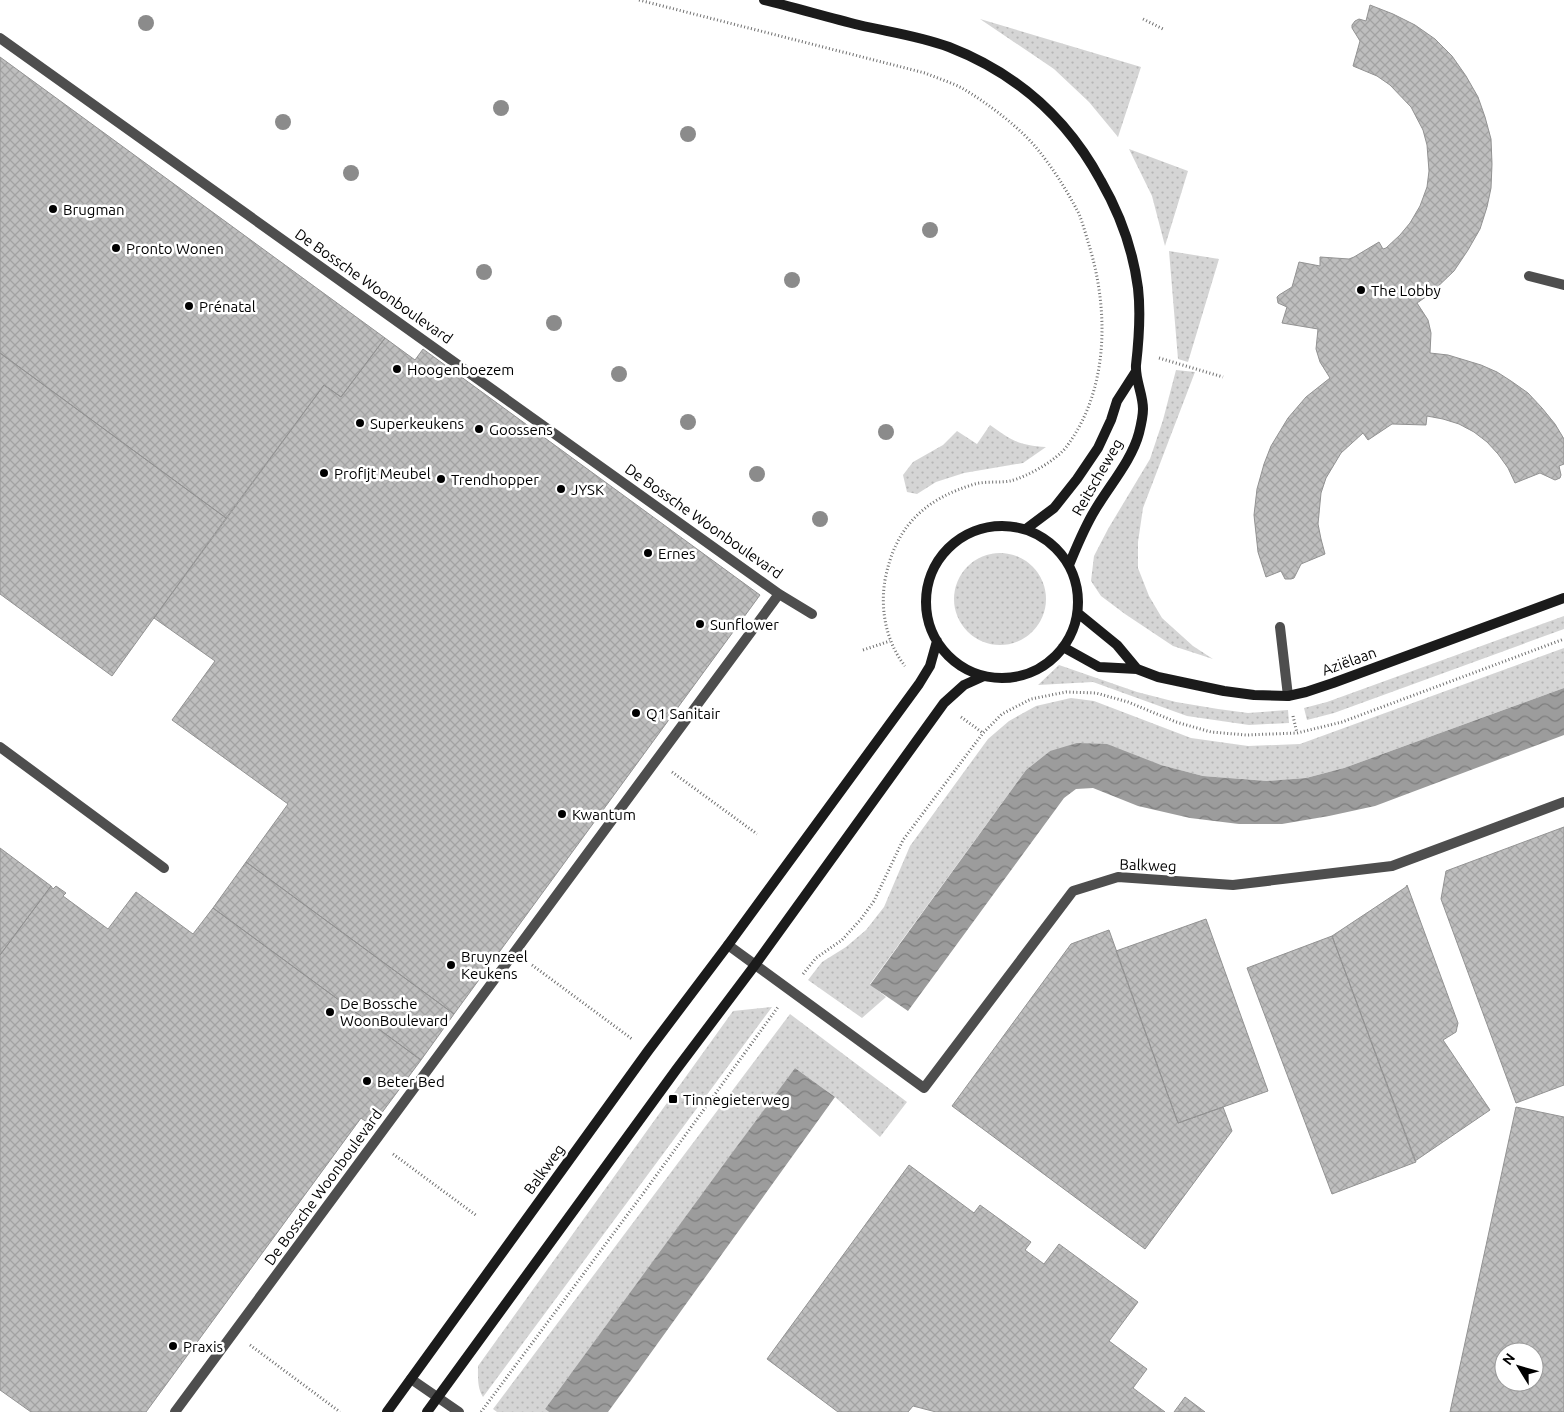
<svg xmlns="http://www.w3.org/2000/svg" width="1564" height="1412" font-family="Ubuntu,sans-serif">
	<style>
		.grass { fill: url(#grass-dots) }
		.water { fill: url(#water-waves) }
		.building { fill: url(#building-cross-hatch); stroke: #929292; fill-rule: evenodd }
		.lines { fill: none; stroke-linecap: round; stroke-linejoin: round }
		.path { stroke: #707070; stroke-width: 3; stroke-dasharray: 1 2.5; stroke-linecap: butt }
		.lane { stroke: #4e4e4e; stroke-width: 10 }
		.street { stroke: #4e4e4e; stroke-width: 10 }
		.secondary { stroke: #1b1b1b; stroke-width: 10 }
		.tree { fill: #8b8b8b }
		.poi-dot { fill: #000; stroke: #fff; stroke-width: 2 }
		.labels { text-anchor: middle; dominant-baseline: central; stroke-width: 5; stroke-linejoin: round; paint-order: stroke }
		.poi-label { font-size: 15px; fill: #000; stroke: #fff; text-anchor: start }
		.street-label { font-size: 15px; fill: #000; stroke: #fff }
	</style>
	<defs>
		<pattern id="grass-dots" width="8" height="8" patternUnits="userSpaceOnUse" patternTransform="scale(1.25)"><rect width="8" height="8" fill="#d5d5d5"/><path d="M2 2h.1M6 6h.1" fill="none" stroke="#b5b5b5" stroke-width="1.8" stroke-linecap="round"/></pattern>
		<pattern id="water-waves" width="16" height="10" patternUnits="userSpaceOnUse" patternTransform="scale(1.25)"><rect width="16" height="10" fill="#9c9c9c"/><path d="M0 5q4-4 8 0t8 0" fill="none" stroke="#7d7d7d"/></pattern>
		<pattern id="building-cross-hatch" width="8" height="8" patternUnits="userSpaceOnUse" patternTransform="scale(1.25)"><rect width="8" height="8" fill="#bebebe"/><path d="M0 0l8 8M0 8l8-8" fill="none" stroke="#a2a2a2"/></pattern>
	</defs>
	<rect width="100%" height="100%" fill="#fff"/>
	<!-- grass -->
	<path class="grass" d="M 980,19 L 1141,67 L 1118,137 L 1089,102 L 1054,69 Z
		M 1129,149 L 1188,171 L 1165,246 L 1152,196 Z
		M 1169,251 L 1219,259 L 1188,362 L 1178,359 Z
		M 1176,370 L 1195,372 L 1143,508 L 1138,542 L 1138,568 L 1149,596 L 1162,618 L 1193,646 L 1213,659 L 1173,646 L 1125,614 L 1101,596 L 1091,581 L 1094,556 L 1108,529 L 1150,459 L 1163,420 Z
		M 990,425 C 1012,441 1019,445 1046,447 L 1023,463 L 964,473 L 936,482 L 917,494 L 907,492 L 903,475 L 913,462 L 943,445 L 957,431 L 977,444 Z
		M954 599a46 46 0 1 1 92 0a46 46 0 1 1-92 0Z
		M 1564,616 L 1564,629 L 1334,713 L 1307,720 L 1304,708 L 1327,702 Z
		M 1564,648 L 1564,688 L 1344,768 L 1306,778 L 1267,781 L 1203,776 L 1161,765 L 1050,751 L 1026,770 L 870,984 L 886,997 L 862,1018 L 808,980 L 822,962 L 846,947 L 866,930 L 884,907 L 910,846 L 988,739 L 1009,721 L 1036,706 L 1071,698 L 1094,701 L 1191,738 L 1248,746 L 1300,744 Z
		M 1059,665 L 1137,692 L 1176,702 L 1218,709 L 1248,713 L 1288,710 L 1289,723 L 1249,725 L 1187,716 L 1093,682 L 1038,685 Z
		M 772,1007 L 483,1397 C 477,1388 478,1376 478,1366 L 733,1011 Z
		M 790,1014 L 907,1102 L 880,1137 L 835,1097 L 795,1068 L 545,1409 L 549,1412 L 497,1412 L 493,1409 Z"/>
	<!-- water -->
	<path class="water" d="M 1564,688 L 1564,735 L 1375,806 L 1329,816 L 1282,824 L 1239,824 L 1190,818 L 1138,806 L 1093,788 L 1076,789 L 1064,798 L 908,1011 L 870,985 L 1026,770 L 1050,751 L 1077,743 L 1107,744 L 1161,765 L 1203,776 L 1267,781 L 1306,778 L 1344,768 Z
		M 795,1068 L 835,1097 L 627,1386 L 608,1412 L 549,1412 L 545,1409 L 732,1153 Z"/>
	<!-- building -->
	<path class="building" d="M 1370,5 L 1393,14 L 1415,25 L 1435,39 L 1452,56 L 1466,76 L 1478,97 L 1485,117 L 1491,139 L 1492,164 L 1491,188 L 1487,207 L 1480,229 L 1468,250 L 1454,271 L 1430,294 L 1417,303 L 1428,320 L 1431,333 L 1430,353 L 1448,355 L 1481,365 L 1497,372 L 1511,381 L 1528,393 L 1542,408 L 1555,424 L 1564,439 L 1564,464 L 1559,466 L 1561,475 L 1560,478 L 1555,480 L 1540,473 L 1515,483 L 1508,468 L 1498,454 L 1487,442 L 1474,432 L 1459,424 L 1443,419 L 1427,416 L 1426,425 L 1392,424 L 1368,440 L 1363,433 L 1341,453 L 1326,478 L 1321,493 L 1318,524 L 1321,539 L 1325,554 L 1301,564 L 1294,578 L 1291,579 L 1285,579 L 1281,571 L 1266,577 L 1258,552 L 1254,515 L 1257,489 L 1264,464 L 1271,446 L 1288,418 L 1306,397 L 1330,378 L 1320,362 L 1316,349 L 1318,329 L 1282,323 L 1287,307 L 1278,303 L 1277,297 L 1279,295 L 1292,287 L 1299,262 L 1320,266 L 1320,257 L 1349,259 L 1354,257 L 1379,242 L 1383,249 L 1386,248 L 1400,235 L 1410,223 L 1420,206 L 1427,187 L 1429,171 L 1427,145 L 1423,130 L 1411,107 L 1390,85 L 1377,76 L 1353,66 L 1360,41 L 1352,28 L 1352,25 L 1355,21 L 1359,19 L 1366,21 Z
		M 0,57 L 385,338 L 341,397 L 324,385 L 226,518 L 0,353 Z
		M 385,338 L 415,360 L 423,349 L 760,595 L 454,1014 L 246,862 L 288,804 L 172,720 L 215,661 L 154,618 L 324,385 L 341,397 Z
		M 0,353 L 226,518 L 112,676 L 0,594 Z
		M 1564,827 L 1564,1085 L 1516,1103 L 1441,899 L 1446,871 Z
		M 0,848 L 51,886 L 0,955 Z
		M 246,862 L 454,1014 L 421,1060 L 213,908 Z
		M 1407,885 L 1458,1023 L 1456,1032 L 1443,1040 L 1490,1110 L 1415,1161 L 1332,936 L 1406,887 Z
		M 51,886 L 53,889 L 56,886 L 66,893 L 63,896 L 108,929 L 136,892 L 193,934 L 213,908 L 421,1060 L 372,1126 L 361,1118 L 146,1412 L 31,1412 L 0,1390 L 0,955 Z
		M 1206,919 L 1268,1091 L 1178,1123 L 1116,951 Z
		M 1109,930 L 1178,1123 L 1223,1107 L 1232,1131 L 1145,1249 L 952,1106 L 1071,944 Z
		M 1332,936 L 1416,1162 L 1332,1194 L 1247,968 Z
		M 1516,1107 L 1564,1117 L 1564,1412 L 1450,1412 ZM 1504,1352 L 1534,1352 L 1534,1382 L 1504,1382 Z
		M 909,1165 L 974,1213 L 980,1205 L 1031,1242 L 1025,1250 L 1044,1264 L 1059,1244 L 1138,1302 L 1109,1341 L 1147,1369 L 1133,1388 L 1165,1412 L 936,1412 L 913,1406 L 908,1412 L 838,1412 L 767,1359 Z
		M 1185,1397 L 1205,1412 L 1174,1412 Z"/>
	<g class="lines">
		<!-- path -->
		<path class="path" d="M 639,0 L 925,73 C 937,78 950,82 962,88 C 987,103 1020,127 1039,151 C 1054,170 1068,192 1079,214 C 1083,224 1086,235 1089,245 C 1109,310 1109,389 1067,446 C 1057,460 1027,477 1010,481 C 999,483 986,481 975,484 C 924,499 895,527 885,580 C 880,609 886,642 905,666
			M 1143,19 L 1163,29
			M 1159,358 L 1223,377
			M 863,650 L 890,641
			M 1293,716 L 1297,733
			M 961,717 L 983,733
			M 672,772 L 757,834
			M 532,965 L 632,1039
			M 803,974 L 816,958 L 842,940 L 861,919 L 874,901 L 903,840 L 983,733 L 1002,714 L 1031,699 L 1066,692 L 1096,693 L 1128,702 L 1176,722 L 1211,732 L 1246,735 L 1297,733 L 1342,722 L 1564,639
			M 393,1154 L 477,1216
			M 250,1345 L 340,1412
			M 481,1412 L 645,1191 L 778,1007"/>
		<!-- lane -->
		<path class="lane" d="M 1529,276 L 1564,285
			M 1280,627 L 1288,696
			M 0,747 L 164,868
			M 728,945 L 924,1088 L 1073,891 L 1118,877 L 1233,885 L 1392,866 L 1564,802"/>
		<!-- street -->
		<path class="street" d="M 0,38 L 779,594 L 812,614
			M 411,1379 L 459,1412
			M 175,1412 L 779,594"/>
		<!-- secondary -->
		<path class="secondary" d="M 764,0 C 796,8 827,17 859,25 C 889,32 920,36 949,47 C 1016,73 1067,118 1101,181 C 1120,214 1133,250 1138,288 C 1141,314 1139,339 1136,365 C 1135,380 1143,394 1143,409 C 1143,416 1141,425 1139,433 C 1132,460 1109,486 1095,510 C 1084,528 1077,546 1069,565
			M926 602a76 76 0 1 1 152 0a76 76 0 1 1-152 0Z
			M 1026,529 L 1054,508 L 1077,479 L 1098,448 L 1111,420 L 1117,401 L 1135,373
			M 1079,614 L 1117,645 L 1137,669
			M 1063,647 L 1099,667 L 1137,669 L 1158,677 L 1224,691 L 1254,695 L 1288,696 L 1306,692 L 1333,683 L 1564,598
			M 387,1412 L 648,1051 L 728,945 L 919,684 L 930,666 L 937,641
			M 427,1412 L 676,1070 L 755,965 L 944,703 L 964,685 L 984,676"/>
	</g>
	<!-- trees -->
	<g class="tree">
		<circle cx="146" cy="23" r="8"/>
		<circle cx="501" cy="108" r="8"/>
		<circle cx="283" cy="122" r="8"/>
		<circle cx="688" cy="134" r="8"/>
		<circle cx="351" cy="173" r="8"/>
		<circle cx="930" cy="230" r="8"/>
		<circle cx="484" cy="272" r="8"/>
		<circle cx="792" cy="280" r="8"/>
		<circle cx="554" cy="323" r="8"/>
		<circle cx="619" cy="374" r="8"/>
		<circle cx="688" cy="422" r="8"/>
		<circle cx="886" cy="432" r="8"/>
		<circle cx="757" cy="474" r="8"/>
		<circle cx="820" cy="519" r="8"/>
	</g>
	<!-- markers -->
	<g class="poi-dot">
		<circle cx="53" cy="209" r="5"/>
		<circle cx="116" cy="248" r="5"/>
		<circle cx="1361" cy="290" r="5"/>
		<circle cx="189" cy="306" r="5"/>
		<circle cx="397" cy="369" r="5"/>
		<circle cx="360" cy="423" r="5"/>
		<circle cx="479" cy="429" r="5"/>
		<circle cx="324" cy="473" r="5"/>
		<circle cx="441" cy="479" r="5"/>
		<circle cx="561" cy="489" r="5"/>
		<circle cx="648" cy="553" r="5"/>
		<circle cx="700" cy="624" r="5"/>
		<circle cx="636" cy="713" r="5"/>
		<circle cx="562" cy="814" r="5"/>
		<circle cx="451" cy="965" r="5"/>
		<circle cx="330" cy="1012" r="5"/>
		<circle cx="367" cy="1081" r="5"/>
		<rect x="668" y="1094" width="10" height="10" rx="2.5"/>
		<circle cx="173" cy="1346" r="5"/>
	</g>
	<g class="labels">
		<!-- poi labels -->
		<g class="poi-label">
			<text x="63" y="209">Brugman</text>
			<text x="126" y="248">Pronto Wonen</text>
			<text x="1371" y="290">The Lobby</text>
			<text x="199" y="306">Prénatal</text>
			<text x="407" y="369">Hoogenboezem</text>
			<text x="370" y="423">Superkeukens</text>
			<text x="489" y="429">Goossens</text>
			<text x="334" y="473">Profijt Meubel</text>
			<text x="451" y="479">Trendhopper</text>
			<text x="571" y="489">JYSK</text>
			<text x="658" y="553">Ernes</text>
			<text x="710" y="624">Sunflower</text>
			<text x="646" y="713">Q1 Sanitair</text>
			<text x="572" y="814">Kwantum</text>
			<text x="461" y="956">Bruynzeel<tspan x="461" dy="17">Keukens</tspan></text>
			<text x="340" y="1003">De Bossche<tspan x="340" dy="17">WoonBoulevard</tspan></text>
			<text x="377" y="1081">Beter Bed</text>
			<text x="683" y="1099">Tinnegieterweg</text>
			<text x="183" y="1346">Praxis</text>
		</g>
		<!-- street labels -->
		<g class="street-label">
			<text transform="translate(374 286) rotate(35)">De Bossche Woonboulevard</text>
			<text transform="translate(1097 477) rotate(-60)">Reitscheweg</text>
			<text transform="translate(704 521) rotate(35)">De Bossche Woonboulevard</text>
			<text transform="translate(1349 661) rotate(-20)">Aziëlaan</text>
			<text transform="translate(1148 865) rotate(2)">Balkweg</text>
			<text transform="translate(544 1169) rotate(-54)">Balkweg</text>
			<text transform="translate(323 1187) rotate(-54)">De Bossche Woonboulevard</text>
		</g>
	</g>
	<!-- north arrow -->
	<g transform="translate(1519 1367) rotate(307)"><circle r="24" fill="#ffffff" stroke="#999999"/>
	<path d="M0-4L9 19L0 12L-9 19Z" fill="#000000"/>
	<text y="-8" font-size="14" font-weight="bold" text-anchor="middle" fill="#000000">N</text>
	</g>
</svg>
